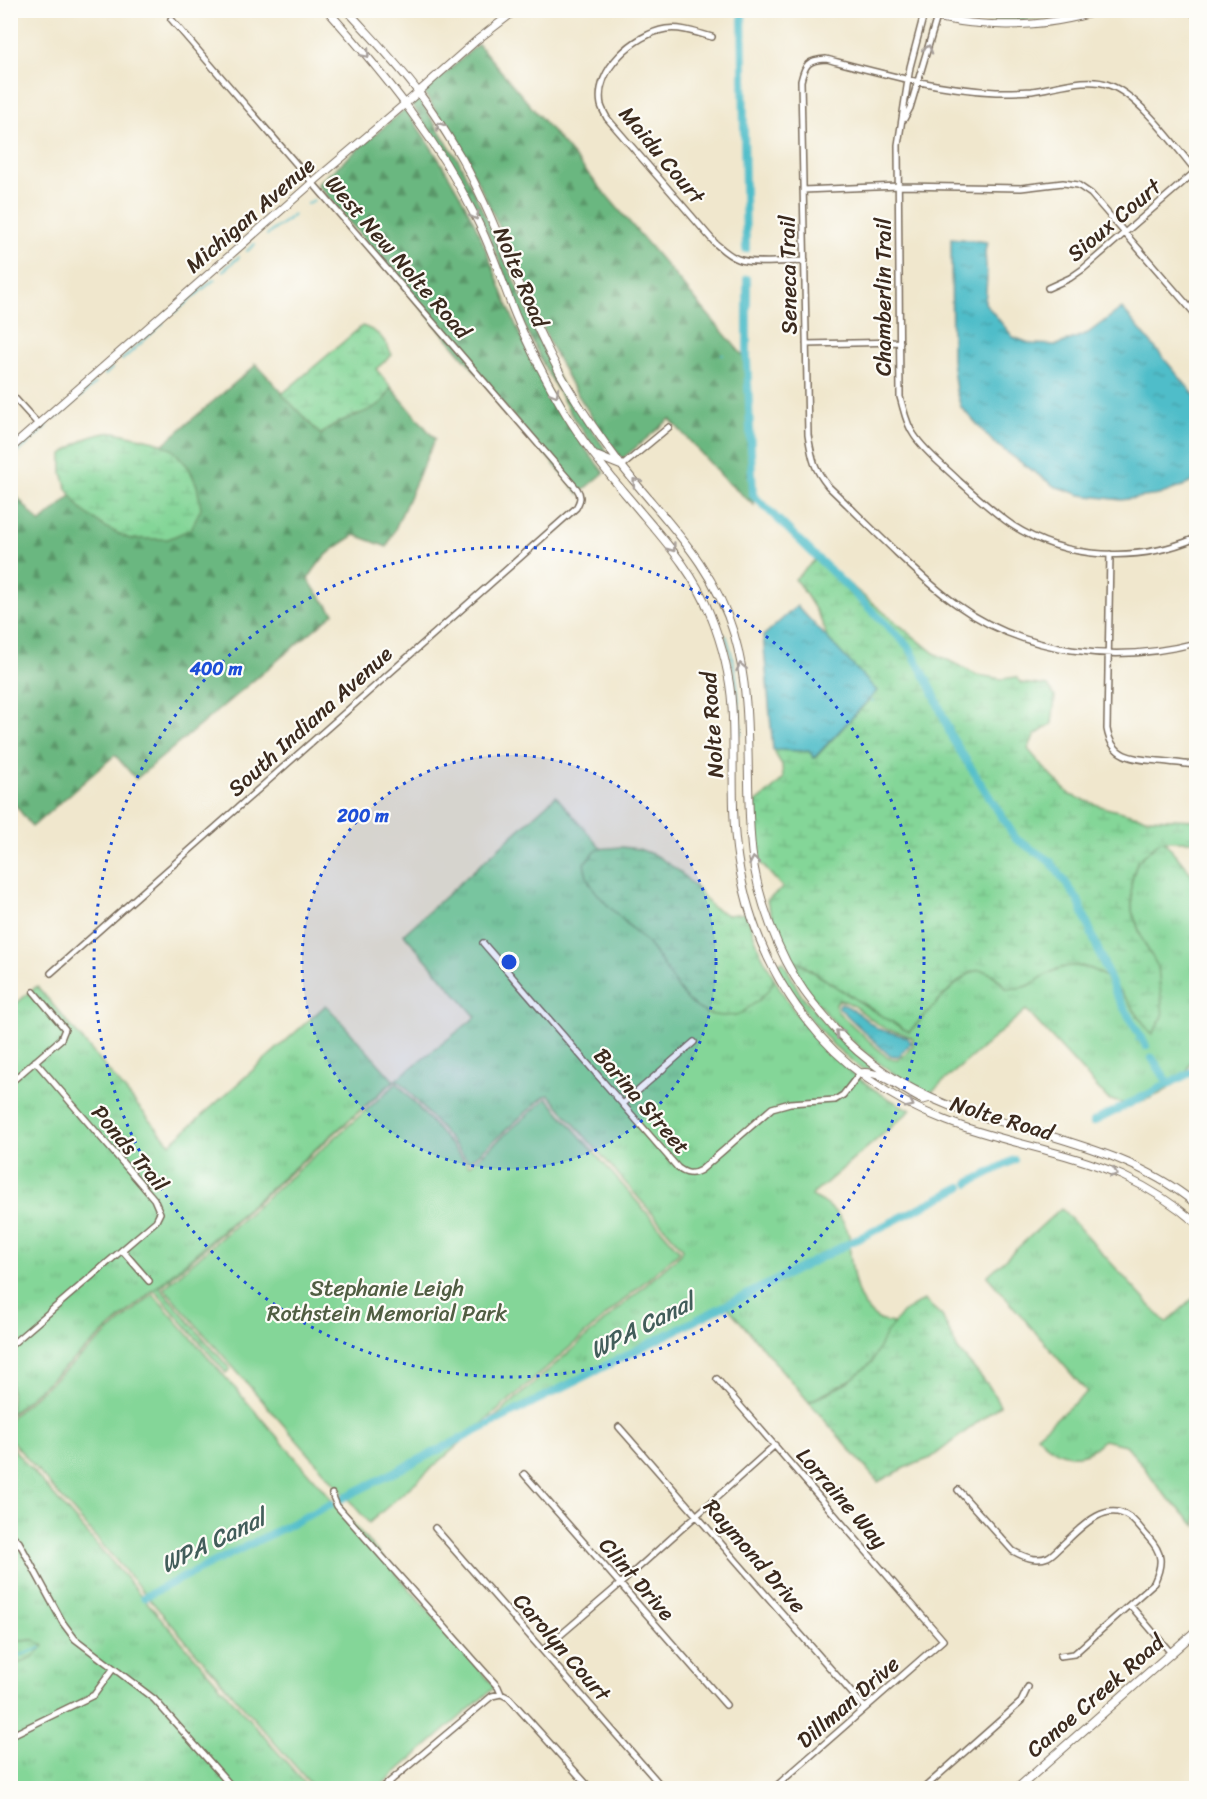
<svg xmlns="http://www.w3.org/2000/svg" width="1207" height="1799" font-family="Sriracha,sans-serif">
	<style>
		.grass { fill: url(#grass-tufts); stroke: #60805b; stroke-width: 1.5; fill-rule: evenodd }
		.forest { fill: url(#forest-firs); stroke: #53704f; stroke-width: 1.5 }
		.wetland { fill: url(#wetland-marsh); stroke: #60805b; stroke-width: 1.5 }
		.park { fill: #84d698; stroke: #60805b; stroke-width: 1.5 }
		.water { fill: url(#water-ripples); stroke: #467474; stroke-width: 1.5 }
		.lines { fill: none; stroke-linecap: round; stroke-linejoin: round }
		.stream { stroke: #50bdc9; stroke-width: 2 }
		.canal { stroke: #50bdc9; stroke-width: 8 }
		.minor-casing { stroke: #7a6c5b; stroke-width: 8 }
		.tertiary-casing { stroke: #7a6c5b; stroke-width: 9 }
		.secondary-casing { stroke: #7a6c5b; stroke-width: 10 }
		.minor { stroke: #fff; stroke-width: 5 }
		.tertiary { stroke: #fff; stroke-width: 7 }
		.secondary { stroke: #fff; stroke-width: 8 }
		.oneway { stroke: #a79f9a }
		.ring { fill: none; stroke: #1d4ed8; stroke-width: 3; stroke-dasharray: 3 6 }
		.labels { text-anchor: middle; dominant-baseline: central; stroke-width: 4.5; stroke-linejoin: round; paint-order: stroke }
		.street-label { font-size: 22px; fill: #3b2a1e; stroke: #fdfcf7 }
		.park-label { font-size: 22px; fill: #515e43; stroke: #fdfcf7 }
		.water-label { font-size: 24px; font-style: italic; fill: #425d5a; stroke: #fdfcf7 }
		.centre { fill: #1d4ed8; stroke: #fdfcf7; stroke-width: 3 }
		.ring-label { font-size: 18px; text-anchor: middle; font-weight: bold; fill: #1d4ed8; stroke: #fdfcf7; stroke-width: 4.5; stroke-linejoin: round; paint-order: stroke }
	</style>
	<defs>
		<pattern id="grass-tufts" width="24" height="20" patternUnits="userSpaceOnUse" patternTransform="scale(1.5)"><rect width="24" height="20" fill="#84d698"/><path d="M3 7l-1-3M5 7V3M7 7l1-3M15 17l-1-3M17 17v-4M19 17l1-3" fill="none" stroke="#73b883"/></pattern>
		<pattern id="forest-firs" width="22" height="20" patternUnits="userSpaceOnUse" patternTransform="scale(1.5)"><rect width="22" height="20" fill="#6bb780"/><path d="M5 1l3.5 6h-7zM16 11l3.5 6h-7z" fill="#599568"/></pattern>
		<pattern id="wetland-marsh" width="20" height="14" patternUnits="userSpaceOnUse" patternTransform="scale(1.5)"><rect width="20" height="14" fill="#84d698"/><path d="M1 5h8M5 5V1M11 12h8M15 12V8" fill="none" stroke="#73b883"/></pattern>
		<pattern id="water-ripples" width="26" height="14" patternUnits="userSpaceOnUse" patternTransform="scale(1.5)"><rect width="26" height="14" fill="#50bdc9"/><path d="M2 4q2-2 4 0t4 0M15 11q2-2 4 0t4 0" fill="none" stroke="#449aa3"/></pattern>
	</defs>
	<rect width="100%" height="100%" fill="#fdfcf7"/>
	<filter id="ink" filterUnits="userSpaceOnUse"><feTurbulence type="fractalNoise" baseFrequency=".0167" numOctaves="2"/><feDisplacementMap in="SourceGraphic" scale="12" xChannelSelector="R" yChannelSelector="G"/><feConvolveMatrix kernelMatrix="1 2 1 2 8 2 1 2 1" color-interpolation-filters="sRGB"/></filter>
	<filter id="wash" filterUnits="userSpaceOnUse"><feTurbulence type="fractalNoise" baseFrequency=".008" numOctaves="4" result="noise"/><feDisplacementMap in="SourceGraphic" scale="24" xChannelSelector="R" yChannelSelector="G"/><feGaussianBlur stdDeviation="1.35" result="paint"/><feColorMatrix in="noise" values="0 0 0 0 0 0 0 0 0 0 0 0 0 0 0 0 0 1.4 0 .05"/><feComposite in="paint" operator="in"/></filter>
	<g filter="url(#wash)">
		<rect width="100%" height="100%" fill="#f0e7cd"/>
		<!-- grass -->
		<path class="grass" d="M 936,11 L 1090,11 L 1061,17 L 989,21 Z
			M 556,796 L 602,849 L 598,849 L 589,882 L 627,924 L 648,943 L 683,994 L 693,1005 L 773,983 L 774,978 C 804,1033 853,1084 911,1110 L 811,1196 C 827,1202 844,1217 849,1235 C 850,1241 850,1248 850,1254 C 853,1277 857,1308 880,1320 C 884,1322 890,1322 894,1323 C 885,1335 881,1348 873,1360 C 861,1378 828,1391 809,1402 L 726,1305 L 487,1424 L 681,1254 L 683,1249 L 549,1095 L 545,1096 L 469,1162 L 400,1081 L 394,1081 L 11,1414 L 11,1008 L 37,986 L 170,1144 L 326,1005 L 394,1081 L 476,1017 L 404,934 Z
			M 1160,841 L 1164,841 L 1196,879 L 1196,1051 C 1191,1057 1191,1065 1187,1071 C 1174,1089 1148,1103 1126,1103 C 1121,1104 1114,1101 1108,1099 L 1026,1010 L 930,1093 C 881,1072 838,1032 807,989 C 801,980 796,970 791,961 L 799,963 L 885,1018 L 909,1032 C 923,1018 958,977 975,971 C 988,967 1000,981 1007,989 L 1028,986 L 1047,973 L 1068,965 L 1089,968 L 1107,977 L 1127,999 L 1139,1018 L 1142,939 L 1132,911 L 1131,883 L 1137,862 ZM 839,1000 C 854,1002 866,1017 879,1025 C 889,1033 904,1030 913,1039 L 913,1045 C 905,1054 902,1062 888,1058 L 837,1011 L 836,1004 Z
			M 783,961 L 800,993 L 834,1035 L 875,1070 L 861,1069 L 833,1045 L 810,1018 L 788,986 L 776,965 Z
			M 1061,1208 L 1166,1323 L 1196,1296 L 1196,1526 L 1160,1490 L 1141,1463 L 1125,1445 L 1104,1440 C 1098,1444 1091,1452 1084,1454 C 1066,1459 1049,1449 1037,1435 L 1087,1392 L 987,1276 Z
			M 10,1445 L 309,1788 L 11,1788 L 11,1667 L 34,1656 L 33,1640 L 11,1642 Z"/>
		<!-- forest -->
		<path class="forest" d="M 478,44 L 745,358 L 754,505 L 726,481 L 670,419 L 622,459 L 599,428 L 571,384 L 550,344 L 507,243 L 467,160 L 424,93 Z
			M 418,98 L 459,161 L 500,247 L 543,349 L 564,389 L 612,459 L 596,450 L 571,414 L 545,368 L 519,314 L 500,262 L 480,216 L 449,159 L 411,104 Z
			M 405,109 C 430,144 453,180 472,218 C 488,250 498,284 512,316 C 535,372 567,427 604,473 L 579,494 L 317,184 Z
			M 255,364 L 256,364 L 321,435 C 338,417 362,417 381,403 C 385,400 388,392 391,387 L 435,439 L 387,547 L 355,535 C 332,549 322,556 308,579 L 315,590 L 334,613 L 136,779 L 115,755 L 32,827 L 11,799 L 10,489 L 40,523 L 72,495 L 82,510 L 197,486 C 189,467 181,454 162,445 L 256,365 Z"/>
		<!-- wetland -->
		<path class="wetland" d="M 362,326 C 379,331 385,340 392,355 L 376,369 L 391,387 C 388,392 385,400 381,403 C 362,417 337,417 321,435 L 282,394 Z
			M 114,432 L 155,441 L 173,450 L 189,468 L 197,486 L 201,508 L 191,529 L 168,539 L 130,539 L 105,527 L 82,510 L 67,489 L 62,473 L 62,455 C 79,441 91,434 114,432 Z
			M 817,558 L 934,653 L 977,675 L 1002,679 L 1016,677 L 1021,683 L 1048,686 L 1055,697 L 1052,724 L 1035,735 L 1028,749 L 1044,768 L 1070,795 L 1106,808 L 1146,818 L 1196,820 L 1196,841 L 1160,841 L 1137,862 L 1131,883 L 1132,911 L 1142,939 L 1158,967 L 1163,1016 L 1152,1035 C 1129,1005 1104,952 1058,969 C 1047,973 1040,979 1030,985 C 1023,988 1014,988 1007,989 C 1000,980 988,967 975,971 C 957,977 923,1018 909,1032 L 885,1018 L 800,963 L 791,961 L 781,942 L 768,905 L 767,900 L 783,888 L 758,860 L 754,804 L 768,793 L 783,779 L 782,765 L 773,750 L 809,751 L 815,758 L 877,691 L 826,637 C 826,623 804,591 795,579 Z
			M 621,847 L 639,849 L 657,856 L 679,871 L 698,890 L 712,907 L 727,915 L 746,913 L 760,951 L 774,978 C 773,988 760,1000 751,1006 C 739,1015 737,1016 722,1016 C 681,1015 670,966 646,942 C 630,925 599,901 589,881 C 586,875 585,869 584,863 L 598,849 Z
			M 394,1081 L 161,1287 L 162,1290 L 230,1369 L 226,1373 L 156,1292 L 153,1291 L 11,1414 Z
			M 924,1300 L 942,1316 L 958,1350 L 989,1386 L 1000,1405 L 931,1458 L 904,1468 L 878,1482 L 809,1402 L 847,1383 L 872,1362 L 885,1335 L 902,1313 Z
			M 34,1640 L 44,1646 L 34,1656 L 11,1667 L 11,1642 Z"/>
		<!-- park -->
		<path class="park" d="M 397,1083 L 469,1166 L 547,1098 L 680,1251 L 369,1523 L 164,1288 Z
			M 153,1294 L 495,1687 L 378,1788 L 314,1788 L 11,1440 L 10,1418 Z"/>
		<!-- water -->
		<path class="water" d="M 951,238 L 987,242 L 985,252 L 987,278 L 985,303 L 1013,337 L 1032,344 L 1057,345 L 1088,333 L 1122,308 L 1196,397 L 1196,479 L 1188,484 L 1159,495 L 1121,500 L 1081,495 L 1054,486 L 994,443 L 961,407 L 956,391 L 952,360 Z
			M 797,606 L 877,691 L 814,758 L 809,751 L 773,750 L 763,636 Z
			M 841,1003 L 854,1010 L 878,1029 L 907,1037 L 911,1043 L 899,1056 L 890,1056 L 839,1008 L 839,1005 Z"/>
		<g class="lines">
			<!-- stream -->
			<path class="stream" d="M 741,107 L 743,107
				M 307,204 L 314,200
				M 267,235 L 294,215
				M 247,251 L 255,244
				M 223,271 L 239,257
				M 174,313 L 215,279
				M 722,355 L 723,355
				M 744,359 L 747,360
				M 122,360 L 163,323
				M 105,375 L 112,368
				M 56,418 L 96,383
				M 13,457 L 48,425
				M 726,636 C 737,667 739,701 741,734
				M 872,701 L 873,701
				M 1136,1040 L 1141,1038
				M 10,1659 L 41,1648"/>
			<!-- canal -->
			<path class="canal" d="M 742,10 L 746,249
				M 747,279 L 747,360 L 753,495 L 909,647 L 931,687 L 952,738 L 1016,839 L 1051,862 L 1078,900 L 1116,994 L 1146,1046
				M 1152,1058 L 1169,1084
				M 1093,1122 L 1196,1070
				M 969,1183 L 1014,1160
				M 341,1499 L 961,1187
				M 144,1597 L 331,1504"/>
		</g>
	</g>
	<g filter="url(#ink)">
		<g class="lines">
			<!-- minor casing -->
			<g class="minor-casing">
				<path id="minor" d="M 925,10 L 910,67 L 898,145 L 900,397 C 904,410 906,424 914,435 C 926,453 944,466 959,481 C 976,496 993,512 1012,525 C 1066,560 1138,563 1196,538
					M 1190,10 L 1196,16
					M 712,37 C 697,33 682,27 666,29 C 635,34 594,70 601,105 C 602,109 605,114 607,118 L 715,243 C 722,249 729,256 738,259 C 753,265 787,261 805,261
					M 904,119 L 910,108 L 939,10
					M 803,190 L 899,186 L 1021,188 L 1063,183 L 1078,185 L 1091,194 L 1196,315
					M 10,230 L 11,229
					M 1048,288 L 1070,278 L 1083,269 L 1196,171 C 1175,146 1139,95 1109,85 C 1087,76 1055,88 1032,91 C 1021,92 1008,92 996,92 C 936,89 883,74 826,59 C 808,60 805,64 801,81 L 808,435 C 812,458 813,467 828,486 C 851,508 874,531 897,553 C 916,571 935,589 956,604 C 1025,654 1116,664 1196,643
					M 806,344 L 900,342
					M 10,393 L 39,425
					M 622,466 L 669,427
					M 1110,554 L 1107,729 C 1112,758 1133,759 1158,761 C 1171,762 1184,764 1196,765
					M 483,943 L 678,1168 C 686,1174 692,1175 701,1170 L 772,1108 L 790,1103 L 835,1100 L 843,1095 L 860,1073
					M 51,973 L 576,508 C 580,501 582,496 577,489 L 171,19
					M 10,1083 L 61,1039 L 65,1029 L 34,992
					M 623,1104 L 694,1042
					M 122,1250 L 149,1281
					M 10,1346 L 156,1221 L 160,1213 L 154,1199 L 35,1061
					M 717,1379 L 943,1640 L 774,1788
					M 619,1427 L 865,1708
					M 524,1474 L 726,1705
					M 958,1490 L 1013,1551 C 1024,1557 1036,1562 1048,1557 C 1052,1555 1056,1551 1059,1548 C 1077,1532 1103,1499 1129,1517 C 1136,1521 1142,1531 1148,1537 C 1163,1553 1163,1564 1154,1583 L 1074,1654 L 1060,1656
					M 332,1494 L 337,1506 L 498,1687 L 501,1694
					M 435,1528 L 663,1788
					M 10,1533 L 19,1542 L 63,1623 L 75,1639 L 154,1699 L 233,1788
					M 10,1550 L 19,1542
					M 1130,1605 L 1171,1653
					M 543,1650 L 619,1585 L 775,1445
					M 501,1694 L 509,1698 L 590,1788
					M 10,1736 L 94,1695 L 113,1669
					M 382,1788 L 492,1696 L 501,1694
					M 924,1788 L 1021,1702 L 1028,1687"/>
			</g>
			<!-- tertiary casing -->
			<g class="tertiary-casing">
				<path id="tertiary" d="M 327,10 C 385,75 438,140 476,218 C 492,249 502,282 515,314 C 529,348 547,382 566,414 C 585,446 609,475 633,503 C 663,539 693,570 710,614 C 722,644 730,675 732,707 C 735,758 730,809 738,859 C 747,918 770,973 806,1019 C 842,1066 892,1100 947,1121 C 1004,1143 1067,1151 1123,1176 C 1149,1188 1174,1204 1196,1223
					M 347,10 C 371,37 398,64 419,93 C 435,114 449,137 462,159 C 503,233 525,315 568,387 C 584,414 602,440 621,465 C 665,521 713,563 734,634 C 755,705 744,780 752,852 C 757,897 778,954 804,991 C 813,1004 824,1016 834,1028 C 865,1063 907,1089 950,1106 C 969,1114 990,1119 1010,1124 C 1075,1143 1143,1160 1196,1204
					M 906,10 C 970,28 1038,31 1101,10
					M 10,449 L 312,183 L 406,103 L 477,40 L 516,10
					M 597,456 L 622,466
					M 860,1073 C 880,1069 905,1092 923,1100 L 931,1098"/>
			</g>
			<!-- secondary casing -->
			<g class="secondary-casing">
				<path id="secondary" d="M 1018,1788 L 1196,1631"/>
			</g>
			<!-- minor -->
			<use href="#minor" class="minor"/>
			<!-- tertiary -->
			<use href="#tertiary" class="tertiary"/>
			<!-- secondary -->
			<use href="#secondary" class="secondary"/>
		</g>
		<!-- one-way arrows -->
		<defs><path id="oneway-chevron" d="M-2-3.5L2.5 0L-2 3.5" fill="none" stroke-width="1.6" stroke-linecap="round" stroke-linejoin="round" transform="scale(1.5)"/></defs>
		<g class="oneway">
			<use href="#oneway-chevron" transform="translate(928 49) rotate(-73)"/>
			<use href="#oneway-chevron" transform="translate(366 54) rotate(49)"/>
			<use href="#oneway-chevron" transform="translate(440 126) rotate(-123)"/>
			<use href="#oneway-chevron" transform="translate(475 216) rotate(63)"/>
			<use href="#oneway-chevron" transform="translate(555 393) rotate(60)"/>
			<use href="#oneway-chevron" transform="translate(636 482) rotate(-130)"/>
			<use href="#oneway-chevron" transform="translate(672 548) rotate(53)"/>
			<use href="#oneway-chevron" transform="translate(741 667) rotate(-102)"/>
			<use href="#oneway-chevron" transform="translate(754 861) rotate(-101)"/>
			<use href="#oneway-chevron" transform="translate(839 1033) rotate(-135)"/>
			<use href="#oneway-chevron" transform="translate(910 1104) rotate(26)"/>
			<use href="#oneway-chevron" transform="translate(1114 1173) rotate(21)"/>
		</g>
	</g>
	<!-- distance rings -->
	<circle cx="509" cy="962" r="207" fill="#1d4ed8" fill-opacity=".12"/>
	<g class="ring">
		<circle cx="509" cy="962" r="207"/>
		<circle cx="509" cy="962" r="415"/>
	</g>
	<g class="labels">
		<!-- street labels -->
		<g class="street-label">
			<text transform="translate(662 155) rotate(50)">Maidu Court</text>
			<text transform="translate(250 215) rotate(-41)">Michigan Avenue</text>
			<text transform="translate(1114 220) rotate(-40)">Sioux Court</text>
			<text transform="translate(398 257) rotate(49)">West New Nolte Road</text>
			<text transform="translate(788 275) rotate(-91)">Seneca Trail</text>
			<text transform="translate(521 277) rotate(67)">Nolte Road</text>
			<text transform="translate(883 297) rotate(-90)">Chamberlin Trail</text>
			<text transform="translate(310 721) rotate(-42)">South Indiana Avenue</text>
			<text transform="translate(712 725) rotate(-94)">Nolte Road</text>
			<text transform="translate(642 1101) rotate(49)">Barina Street</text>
			<text transform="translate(1002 1118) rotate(17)">Nolte Road</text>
			<text transform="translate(130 1148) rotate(50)">Ponds Trail</text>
			<text transform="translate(842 1498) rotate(49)">Lorraine Way</text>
			<text transform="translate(755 1556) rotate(49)">Raymond Drive</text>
			<text transform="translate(637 1579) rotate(49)">Clint Drive</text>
			<text transform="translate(562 1647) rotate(49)">Carolyn Court</text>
			<text transform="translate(1095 1696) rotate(-41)">Canoe Creek Road</text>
			<text transform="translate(848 1702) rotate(-41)">Dillman Drive</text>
		</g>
		<!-- park labels -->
		<g class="park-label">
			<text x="387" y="1288">Stephanie Leigh<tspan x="387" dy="25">Rothstein Memorial Park</tspan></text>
		</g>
		<!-- water labels -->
		<g class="water-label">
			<text transform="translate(642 1326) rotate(-27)">WPA Canal</text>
			<text transform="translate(213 1541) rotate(-26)">WPA Canal</text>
		</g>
	</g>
	<circle cx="509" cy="962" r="9" class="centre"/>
	<g class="ring-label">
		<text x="216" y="675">400 m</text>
		<text x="363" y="822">200 m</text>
	</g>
	<!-- margin -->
	<rect width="1207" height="1799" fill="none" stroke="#fdfcf7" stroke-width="36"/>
</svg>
